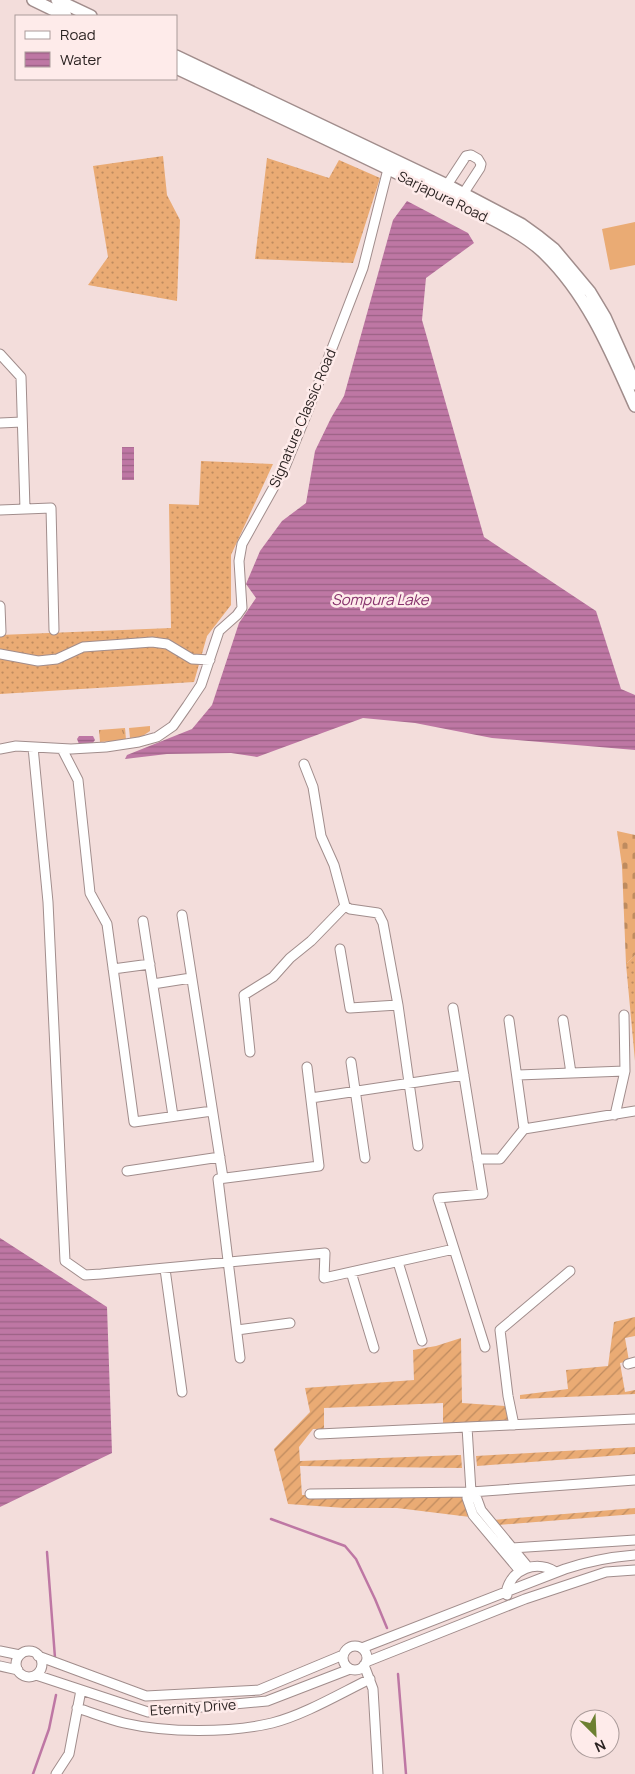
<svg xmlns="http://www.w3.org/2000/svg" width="635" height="1774" font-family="Manrope,sans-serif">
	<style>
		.grass { fill: url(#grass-dots) }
		.cemetery { fill: url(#cemetery-stones) }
		.park { fill: url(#park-tufts) }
		.garden { fill: url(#garden-furrows) }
		.pitch { fill: #eaab74 }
		.water { fill: url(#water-rules) }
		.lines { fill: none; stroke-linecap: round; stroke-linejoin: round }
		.stream { stroke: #be77a4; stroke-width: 2.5 }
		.minor-casing { stroke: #a18d8c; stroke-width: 11 }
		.major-casing { stroke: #a18d8c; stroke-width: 14 }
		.minor { stroke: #fff; stroke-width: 9 }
		.major { stroke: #fff; stroke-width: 11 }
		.labels { text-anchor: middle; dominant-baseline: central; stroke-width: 5; stroke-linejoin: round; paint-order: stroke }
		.street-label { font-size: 14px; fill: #2b2322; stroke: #feebea }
		.water-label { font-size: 15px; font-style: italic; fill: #87326d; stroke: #feebea }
	</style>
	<defs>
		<pattern id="grass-dots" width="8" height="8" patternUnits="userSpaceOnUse" patternTransform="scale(1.25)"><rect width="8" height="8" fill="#eaab74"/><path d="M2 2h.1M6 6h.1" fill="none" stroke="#be8b5f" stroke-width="1.8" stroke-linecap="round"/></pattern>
		<pattern id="cemetery-stones" width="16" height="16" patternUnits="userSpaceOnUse" patternTransform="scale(1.25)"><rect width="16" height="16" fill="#eaab74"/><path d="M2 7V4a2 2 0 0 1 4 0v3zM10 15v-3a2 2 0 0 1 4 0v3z" fill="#be8b5f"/></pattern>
		<pattern id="park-tufts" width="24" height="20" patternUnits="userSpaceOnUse" patternTransform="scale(1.25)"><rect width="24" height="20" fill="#eaab74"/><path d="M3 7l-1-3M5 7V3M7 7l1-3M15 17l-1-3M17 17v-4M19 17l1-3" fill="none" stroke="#be8b5f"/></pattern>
		<pattern id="garden-furrows" width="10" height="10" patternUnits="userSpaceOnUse" patternTransform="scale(1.25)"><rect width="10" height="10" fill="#eaab74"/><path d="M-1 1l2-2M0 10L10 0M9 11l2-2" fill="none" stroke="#be8b5f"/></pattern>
		<pattern id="water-rules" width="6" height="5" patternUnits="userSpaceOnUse" patternTransform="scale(1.25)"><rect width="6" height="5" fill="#be77a4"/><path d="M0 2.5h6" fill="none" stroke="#9b6185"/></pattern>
	</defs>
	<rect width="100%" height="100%" fill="#f3dddb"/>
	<!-- grass -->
	<path class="grass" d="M 163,156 L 167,195 L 180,220 L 177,301 L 88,285 L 108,257 L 93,166 Z
		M 267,158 L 329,178 L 339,160 L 380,178 L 353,263 L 255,259 Z
		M 201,461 L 273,464 L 231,555 L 231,605 L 207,636 L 194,682 L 0,694 L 0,635 L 171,628 L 169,504 L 199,505 Z
		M 635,955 L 635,1061 L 626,964 Z"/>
	<!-- cemetery -->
	<path class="cemetery" d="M 617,831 L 635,835 L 635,955 L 626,964 L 622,866 Z"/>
	<!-- park -->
	<path class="park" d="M 125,728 L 126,740 L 100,742 L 99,730 Z"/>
	<!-- garden -->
	<path class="garden" d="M 635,1317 L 635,1336 L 625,1338 L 629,1361 L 620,1363 L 625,1392 L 635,1390 L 635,1394 L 520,1399 L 520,1395 L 568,1389 L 566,1370 L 608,1366 L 614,1322 Z
		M 461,1338 L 462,1403 L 505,1406 L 508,1420 L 443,1424 L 443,1403 L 324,1408 L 324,1429 L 313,1429 L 299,1447 L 300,1461 L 461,1455 L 462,1468 L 300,1466 L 302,1495 L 463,1496 L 465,1507 L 470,1517 L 397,1508 L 345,1508 L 288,1504 L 274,1449 L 310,1412 L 305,1388 L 414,1380 L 413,1350 L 436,1346 Z
		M 635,1447 L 635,1454 L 477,1466 L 476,1456 Z
		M 635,1508 L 635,1514 L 498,1525 L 493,1520 Z"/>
	<!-- pitch -->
	<path class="pitch" d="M 635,222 L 635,265 L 610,270 L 602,229 Z
		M 150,726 L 150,731 L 141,737 L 130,738 L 129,728 Z"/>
	<!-- water -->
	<path class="water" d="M 407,201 L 468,233 L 474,243 L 426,278 L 422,320 L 484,537 L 596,611 L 621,689 L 635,695 L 635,750 L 492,738 L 415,723 L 363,718 L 257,757 L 231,753 L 167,754 L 125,759 L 127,755 L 192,729 L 212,705 L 239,623 L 256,598 L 246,584 L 260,551 L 282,521 L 306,503 L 315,451 L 331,418 L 344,396 L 393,220 Z
		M 122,447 L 134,447 L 134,480 L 122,480 Z
		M 79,736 L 93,736 L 95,740 L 92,744 L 79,744 L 77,739 Z
		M 0,1238 L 107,1307 L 112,1453 L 0,1507 Z"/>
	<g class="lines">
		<!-- stream -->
		<path class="stream" d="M 271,1519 L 345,1546 L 356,1559 L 375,1599 L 387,1628
			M 47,1552 L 55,1658
			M 398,1674 L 406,1774
			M 33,1774 L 49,1729 L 56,1695"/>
		<!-- minor casing -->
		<g class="minor-casing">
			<path id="minor" d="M 447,185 L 466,156 L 471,155 L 478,159 L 481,164 L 480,168 L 463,194
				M 0,354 L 21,377 L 25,509
				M 0,423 L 22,422
				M 0,510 L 51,508 L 54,630
				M 0,606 L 1,632
				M 0,654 L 38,661 L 57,659 L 83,647 L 152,642 L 167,644 L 192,659 L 210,660
				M 33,747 L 48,902 L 65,1261 L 85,1275 L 101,1274 L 325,1253 L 324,1278 L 454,1249
				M 0,749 L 16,746 L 71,749 L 106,747 L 139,742 L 157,737 L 173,726 L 187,706 L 201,685 L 219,631 L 237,615 L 242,608 L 239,561 L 242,544 L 285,467 L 309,408 L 363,268 L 388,169
				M 62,749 L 78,780 L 90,893 L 107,924 L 134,1122 L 212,1111
				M 304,764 L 313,787 L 321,836 L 334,865 L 345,906 L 350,909 L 378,913 L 383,923 L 398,1005 L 418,1146
				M 182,915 L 223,1178
				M 143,921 L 173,1116
				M 340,949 L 350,1008 L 398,1005
				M 113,969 L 150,964
				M 153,984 L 191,978
				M 453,1008 L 483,1194 L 438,1198 L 485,1347
				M 509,1020 L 524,1129
				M 563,1020 L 571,1073
				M 250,1052 L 244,995 L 273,977 L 290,958 L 311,941 L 345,906
				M 351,1062 L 365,1158
				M 518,1075 L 625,1071
				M 311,1098 L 464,1075
				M 615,1115 L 625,1071 L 624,1015
				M 477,1159 L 500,1159 L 524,1129 L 635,1111
				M 127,1171 L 220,1157
				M 398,1262 L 422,1341
				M 165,1269 L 182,1392
				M 351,1272 L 374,1348
				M 237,1330 L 290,1323
				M 240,1358 L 218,1179 L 319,1166 L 307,1067
				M 628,1364 L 635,1362
				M 514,1425 L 508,1396 L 500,1330 L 570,1271
				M 467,1427 L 635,1419
				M 319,1434 L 467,1427 L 471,1492 L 477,1499 L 481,1510 L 528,1567
				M 471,1492 L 467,1498 L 473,1515 L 520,1571
				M 310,1494 L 471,1492 L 635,1480
				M 512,1548 L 635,1540
				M 507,1595 L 506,1592 C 512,1568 536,1560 556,1572
				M343 1658a12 12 0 1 1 24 0a12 12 0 1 1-24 0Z
				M 362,1648 L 565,1569 C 589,1561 610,1557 635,1555
				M 0,1651 L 20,1655
				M16 1664a13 13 0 1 1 26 0a13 13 0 1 1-26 0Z
				M 38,1656 L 146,1696 L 259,1690 L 343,1655
				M 366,1662 L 525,1599 L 606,1572 L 635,1570
				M 364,1665 L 373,1689 L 378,1774
				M 0,1666 L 18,1670
				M 36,1675 L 148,1712 L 267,1701 L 350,1669
				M 77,1708 C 93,1713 108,1719 124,1723 C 167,1733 230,1733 272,1723 C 304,1715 341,1693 370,1679
				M 56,1774 L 69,1754 L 81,1690"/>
		</g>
		<!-- major casing -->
		<g class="major-casing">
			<path id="major" d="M 33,0 L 66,16
				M 57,0 L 91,16
				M 176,56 L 447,185 L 521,224 L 539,237 L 554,249 L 590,292 L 605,317 L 635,384
				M 176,68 C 261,108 346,148 430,189 C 464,206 519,228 545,254 C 588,296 611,352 635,406"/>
		</g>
		<!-- minor -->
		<use href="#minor" class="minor"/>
		<!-- major -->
		<use href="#major" class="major"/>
	</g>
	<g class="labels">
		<!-- street labels -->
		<g class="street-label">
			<text transform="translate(443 196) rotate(26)">Sarjapura Road</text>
			<text transform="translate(302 418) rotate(-67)">Signature Classic Road</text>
			<text transform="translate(193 1707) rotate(-4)">Eternity Drive</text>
		</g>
		<!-- water labels -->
		<g class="water-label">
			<text x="380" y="599">Sompura Lake</text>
		</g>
	</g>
	<!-- legend -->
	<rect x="15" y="15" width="162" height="65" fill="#feebea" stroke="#aa9b9a"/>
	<rect x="25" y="31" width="25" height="8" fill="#ffffff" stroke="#aa9b9a"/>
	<text x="60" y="40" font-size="15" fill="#2b2322">Road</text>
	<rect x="25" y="52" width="25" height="15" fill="url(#water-rules)" stroke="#aa9b9a"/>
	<text x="60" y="65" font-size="15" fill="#2b2322">Water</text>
	<!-- north arrow -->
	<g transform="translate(595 1734) rotate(156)"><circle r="24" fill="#feebea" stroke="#aa9b9a"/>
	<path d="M0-4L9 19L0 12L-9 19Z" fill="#6c8031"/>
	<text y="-8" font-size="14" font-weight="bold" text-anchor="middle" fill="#2b2322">N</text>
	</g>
</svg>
